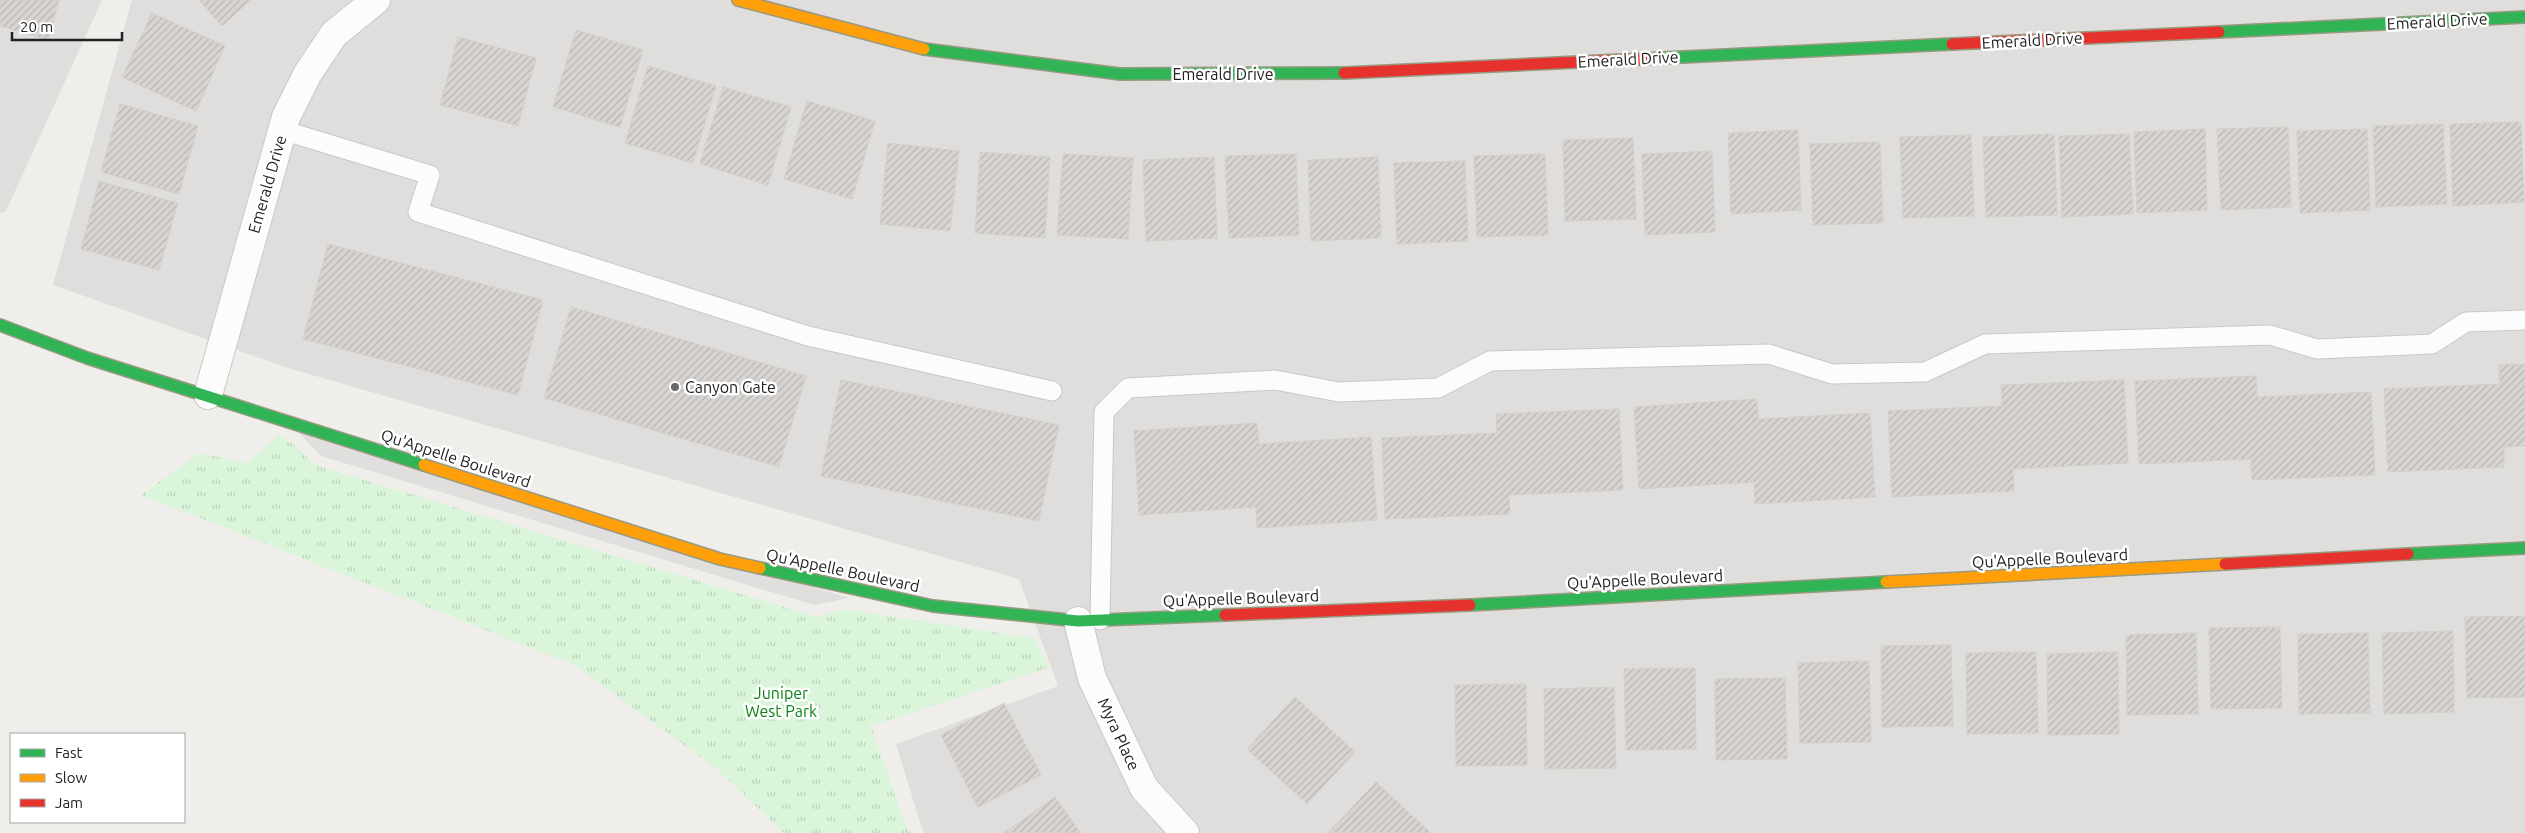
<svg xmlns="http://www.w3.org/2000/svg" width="2525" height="833" font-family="Ubuntu,sans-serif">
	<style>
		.residential { fill: #dfdedc }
		.park { fill: url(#park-tufts) }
		.parking { fill: #e0dfde }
		.building { fill: url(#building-hatch); stroke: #d3d0cc }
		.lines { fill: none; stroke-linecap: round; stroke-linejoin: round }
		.lane-casing { stroke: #c9c8c7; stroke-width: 21 }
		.street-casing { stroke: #c9c8c7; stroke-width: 30 }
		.fast-casing { stroke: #999a82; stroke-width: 14 }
		.slow-casing { stroke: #999a82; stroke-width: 14 }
		.jam-casing { stroke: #999a82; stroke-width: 14 }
		.lane { stroke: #fdfcfc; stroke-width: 19 }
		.street { stroke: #fdfcfc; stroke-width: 28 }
		.fast { stroke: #30b455; stroke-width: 11 }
		.slow { stroke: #ff9f0a; stroke-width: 11 }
		.jam { stroke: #e5322d; stroke-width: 11 }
		.poi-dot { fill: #6a6968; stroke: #fff; stroke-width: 2 }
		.labels { text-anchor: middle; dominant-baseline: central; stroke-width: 5; stroke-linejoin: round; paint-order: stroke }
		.street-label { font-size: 16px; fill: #222; stroke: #fff }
		.poi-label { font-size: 16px; fill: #222; stroke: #fff; text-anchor: start }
		.park-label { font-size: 16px; fill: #0c8416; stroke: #fff }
	</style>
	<defs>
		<pattern id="park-tufts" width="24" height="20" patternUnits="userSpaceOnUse" patternTransform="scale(1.25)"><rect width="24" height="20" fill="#daf5da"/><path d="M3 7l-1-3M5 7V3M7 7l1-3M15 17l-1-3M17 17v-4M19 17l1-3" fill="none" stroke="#bbd2bb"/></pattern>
		<pattern id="building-hatch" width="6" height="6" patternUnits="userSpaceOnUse" patternTransform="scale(1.25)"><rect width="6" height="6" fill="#d7d4d2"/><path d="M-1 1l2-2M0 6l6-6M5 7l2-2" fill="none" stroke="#b8b6b4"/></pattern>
	</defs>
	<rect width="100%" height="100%" fill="#f0eeeb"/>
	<!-- residential -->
	<path class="residential" d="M 0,0 L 102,0 L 6,211 L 0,213 Z
		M 132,0 L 2525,0 L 2525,833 L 925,833 L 922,829 L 896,744 L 1058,686 L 1019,579 L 288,368 L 53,285 Z"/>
	<!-- park -->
	<path class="park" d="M 279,435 L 292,443 L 315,465 L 817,617 L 844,609 L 1033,638 L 1050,667 L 871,726 L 906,827 L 911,833 L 784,833 L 717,769 L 575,665 L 141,495 L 200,453 L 247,463 Z"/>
	<!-- parking -->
	<path class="parking" d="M 296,430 L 849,598 L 814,605 L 321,456 Z"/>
	<!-- building -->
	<path class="building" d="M 0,0 L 59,0 L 48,40 L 0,26 Z
		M 199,0 L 251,0 L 222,26 Z
		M 152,13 L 225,46 L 196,111 L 122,77 Z
		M 576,30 L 643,50 L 620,127 L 553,107 Z
		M 458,37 L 536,58 L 518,126 L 440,105 Z
		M 648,66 L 716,86 L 693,163 L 625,143 Z
		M 723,87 L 791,107 L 768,185 L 700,164 Z
		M 807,101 L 875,121 L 852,199 L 784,179 Z
		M 120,104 L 198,126 L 179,194 L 101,172 Z
		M 2521,122 L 2524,202 L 2453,206 L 2450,124 Z
		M 2443,124 L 2447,204 L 2376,207 L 2373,126 Z
		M 2288,127 L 2291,207 L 2221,210 L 2217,129 Z
		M 2205,129 L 2207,210 L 2137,213 L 2134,132 Z
		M 2367,129 L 2370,210 L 2300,213 L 2297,131 Z
		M 1798,130 L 1801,210 L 1731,214 L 1728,133 Z
		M 2054,134 L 2057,215 L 1986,217 L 1983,137 Z
		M 2129,134 L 2133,214 L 2062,217 L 2059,136 Z
		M 1971,135 L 1974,216 L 1903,218 L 1900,137 Z
		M 1633,138 L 1636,219 L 1565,221 L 1563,140 Z
		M 1880,142 L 1883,223 L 1813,225 L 1810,144 Z
		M 888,143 L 959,151 L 950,231 L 880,224 Z
		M 1712,151 L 1715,232 L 1645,235 L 1642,154 Z
		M 980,152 L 1050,157 L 1045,238 L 975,233 Z
		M 1063,154 L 1133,158 L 1128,239 L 1057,235 Z
		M 1296,154 L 1299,235 L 1229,238 L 1225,156 Z
		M 1545,154 L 1548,235 L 1477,237 L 1474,156 Z
		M 1214,157 L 1217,238 L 1146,241 L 1143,160 Z
		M 1378,157 L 1381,238 L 1311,241 L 1308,160 Z
		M 1465,161 L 1468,241 L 1397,244 L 1394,163 Z
		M 99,181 L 178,203 L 159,270 L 81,249 Z
		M 328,244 L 543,300 L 518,395 L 303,339 Z
		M 571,307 L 806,376 L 779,467 L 544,398 Z
		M 2525,364 L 2525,446 L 2504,447 L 2504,467 L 2388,472 L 2384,389 L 2500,384 L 2499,365 Z
		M 2256,376 L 2257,397 L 2371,392 L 2375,475 L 2252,480 L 2251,459 L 2139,464 L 2135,381 Z
		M 841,380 L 1059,425 L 1039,521 L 821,476 Z
		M 2124,380 L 2128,463 L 2013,469 L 2014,491 L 1892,497 L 1888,411 L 2002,406 L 2001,385 Z
		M 1757,399 L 1758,419 L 1870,413 L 1875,497 L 1755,504 L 1754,482 L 1639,489 L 1634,407 Z
		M 1619,409 L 1623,490 L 1509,495 L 1510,514 L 1385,519 L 1382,438 L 1497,433 L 1496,414 Z
		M 1257,423 L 1259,444 L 1371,437 L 1377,520 L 1257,528 L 1256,507 L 1139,515 L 1134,431 Z
		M 2525,616 L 2525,697 L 2467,698 L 2465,617 Z
		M 2280,627 L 2282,708 L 2211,709 L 2209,628 Z
		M 2453,631 L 2454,712 L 2384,714 L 2382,633 Z
		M 2196,633 L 2198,714 L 2127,715 L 2126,635 Z
		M 2368,633 L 2370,713 L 2299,714 L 2298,634 Z
		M 1951,645 L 1953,726 L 1882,727 L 1881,646 Z
		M 2036,652 L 2038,733 L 1967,734 L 1966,653 Z
		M 2118,652 L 2119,734 L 2048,735 L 2047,654 Z
		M 1869,661 L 1871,742 L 1800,743 L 1798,663 Z
		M 1695,668 L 1696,749 L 1626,750 L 1624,669 Z
		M 1785,678 L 1787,759 L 1716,760 L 1715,679 Z
		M 1526,684 L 1527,765 L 1456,766 L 1455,685 Z
		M 1614,687 L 1616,768 L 1545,769 L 1544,689 Z
		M 1295,697 L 1355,752 L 1307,804 L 1247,749 Z
		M 1004,703 L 1041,775 L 978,807 L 941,735 Z
		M 1376,782 L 1431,833 L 1328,833 Z
		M 1055,797 L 1081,833 L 1004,833 Z"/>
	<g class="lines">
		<!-- lane casing -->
		<g class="lane-casing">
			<path id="lane" d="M 282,130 L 430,175 L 418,212 L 808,336 L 1052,391
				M 1100,620 L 1104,412 L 1128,388 L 1275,380 L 1339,392 L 1438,388 L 1490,361 L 1769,354 L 1832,374 L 1925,372 L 1985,344 L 2270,335 L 2317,349 L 2432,344 L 2466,322 L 2525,320"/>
		</g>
		<!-- street casing -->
		<g class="street-casing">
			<path id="street" d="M 208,395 L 286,117 L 308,73 L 334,34 L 376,0
				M 1078,621 L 1092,678 L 1144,788 L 1185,833"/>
		</g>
		<!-- fast casing -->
		<g class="fast-casing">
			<path id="fast" d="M 2219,32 L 2525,17
				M 924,49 L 1120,74 L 1344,73
				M 1643,59 L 1952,44
				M 0,325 L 87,358 L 424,465
				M 2408,554 L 2525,548
				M 760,568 L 933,606 L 1078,621 L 1225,615
				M 1470,605 L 1886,582"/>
		</g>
		<!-- slow casing -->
		<g class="slow-casing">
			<path id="slow" d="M 738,0 L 924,49
				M 424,465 L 720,559 L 760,568
				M 1886,582 L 2225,564"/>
		</g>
		<!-- jam casing -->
		<g class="jam-casing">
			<path id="jam" d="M 1952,44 L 2219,32
				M 1344,73 L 1643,59
				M 2225,564 L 2408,554
				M 1225,615 L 1470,605"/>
		</g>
		<!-- lane -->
		<use href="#lane" class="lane"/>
		<!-- street -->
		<use href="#street" class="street"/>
		<!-- fast -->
		<use href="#fast" class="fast"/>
		<!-- slow -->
		<use href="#slow" class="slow"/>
		<!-- jam -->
		<use href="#jam" class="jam"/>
	</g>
	<!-- markers -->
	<circle class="poi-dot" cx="675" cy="387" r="5"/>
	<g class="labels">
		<!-- street labels -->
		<g class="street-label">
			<text transform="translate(2437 21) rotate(-3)">Emerald Drive</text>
			<text transform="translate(2032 40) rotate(-3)">Emerald Drive</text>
			<text transform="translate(1628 59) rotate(-3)">Emerald Drive</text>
			<text x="1223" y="74">Emerald Drive</text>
			<text transform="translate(267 184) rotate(-74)">Emerald Drive</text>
			<text transform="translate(456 458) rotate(18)">Qu'Appelle Boulevard</text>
			<text transform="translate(2050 558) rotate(-3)">Qu'Appelle Boulevard</text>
			<text transform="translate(843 570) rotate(12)">Qu'Appelle Boulevard</text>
			<text transform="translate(1645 579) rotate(-3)">Qu'Appelle Boulevard</text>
			<text transform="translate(1241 598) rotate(-2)">Qu'Appelle Boulevard</text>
			<text transform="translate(1119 734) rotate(65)">Myra Place</text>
		</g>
		<!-- poi labels -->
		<g class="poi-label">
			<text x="685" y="387">Canyon Gate</text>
		</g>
		<!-- park labels -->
		<g class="park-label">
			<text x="781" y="693">Juniper<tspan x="781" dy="18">West Park</tspan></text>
		</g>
	</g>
	<!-- legend -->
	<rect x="10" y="733" width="175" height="90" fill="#ffffff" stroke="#a7a7a7"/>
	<rect x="20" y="749" width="25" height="8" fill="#30b455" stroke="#a7a7a7"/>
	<text x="55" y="758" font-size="15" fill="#222222">Fast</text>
	<rect x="20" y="774" width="25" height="8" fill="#ff9f0a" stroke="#a7a7a7"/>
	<text x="55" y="783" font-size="15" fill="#222222">Slow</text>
	<rect x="20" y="799" width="25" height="8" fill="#e5322d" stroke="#a7a7a7"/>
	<text x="55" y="808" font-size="15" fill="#222222">Jam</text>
	<!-- scale -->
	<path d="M12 32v8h110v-8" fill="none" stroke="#222222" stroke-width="2.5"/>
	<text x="20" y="32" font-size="15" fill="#222222" stroke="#ffffff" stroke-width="4" paint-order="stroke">20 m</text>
</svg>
